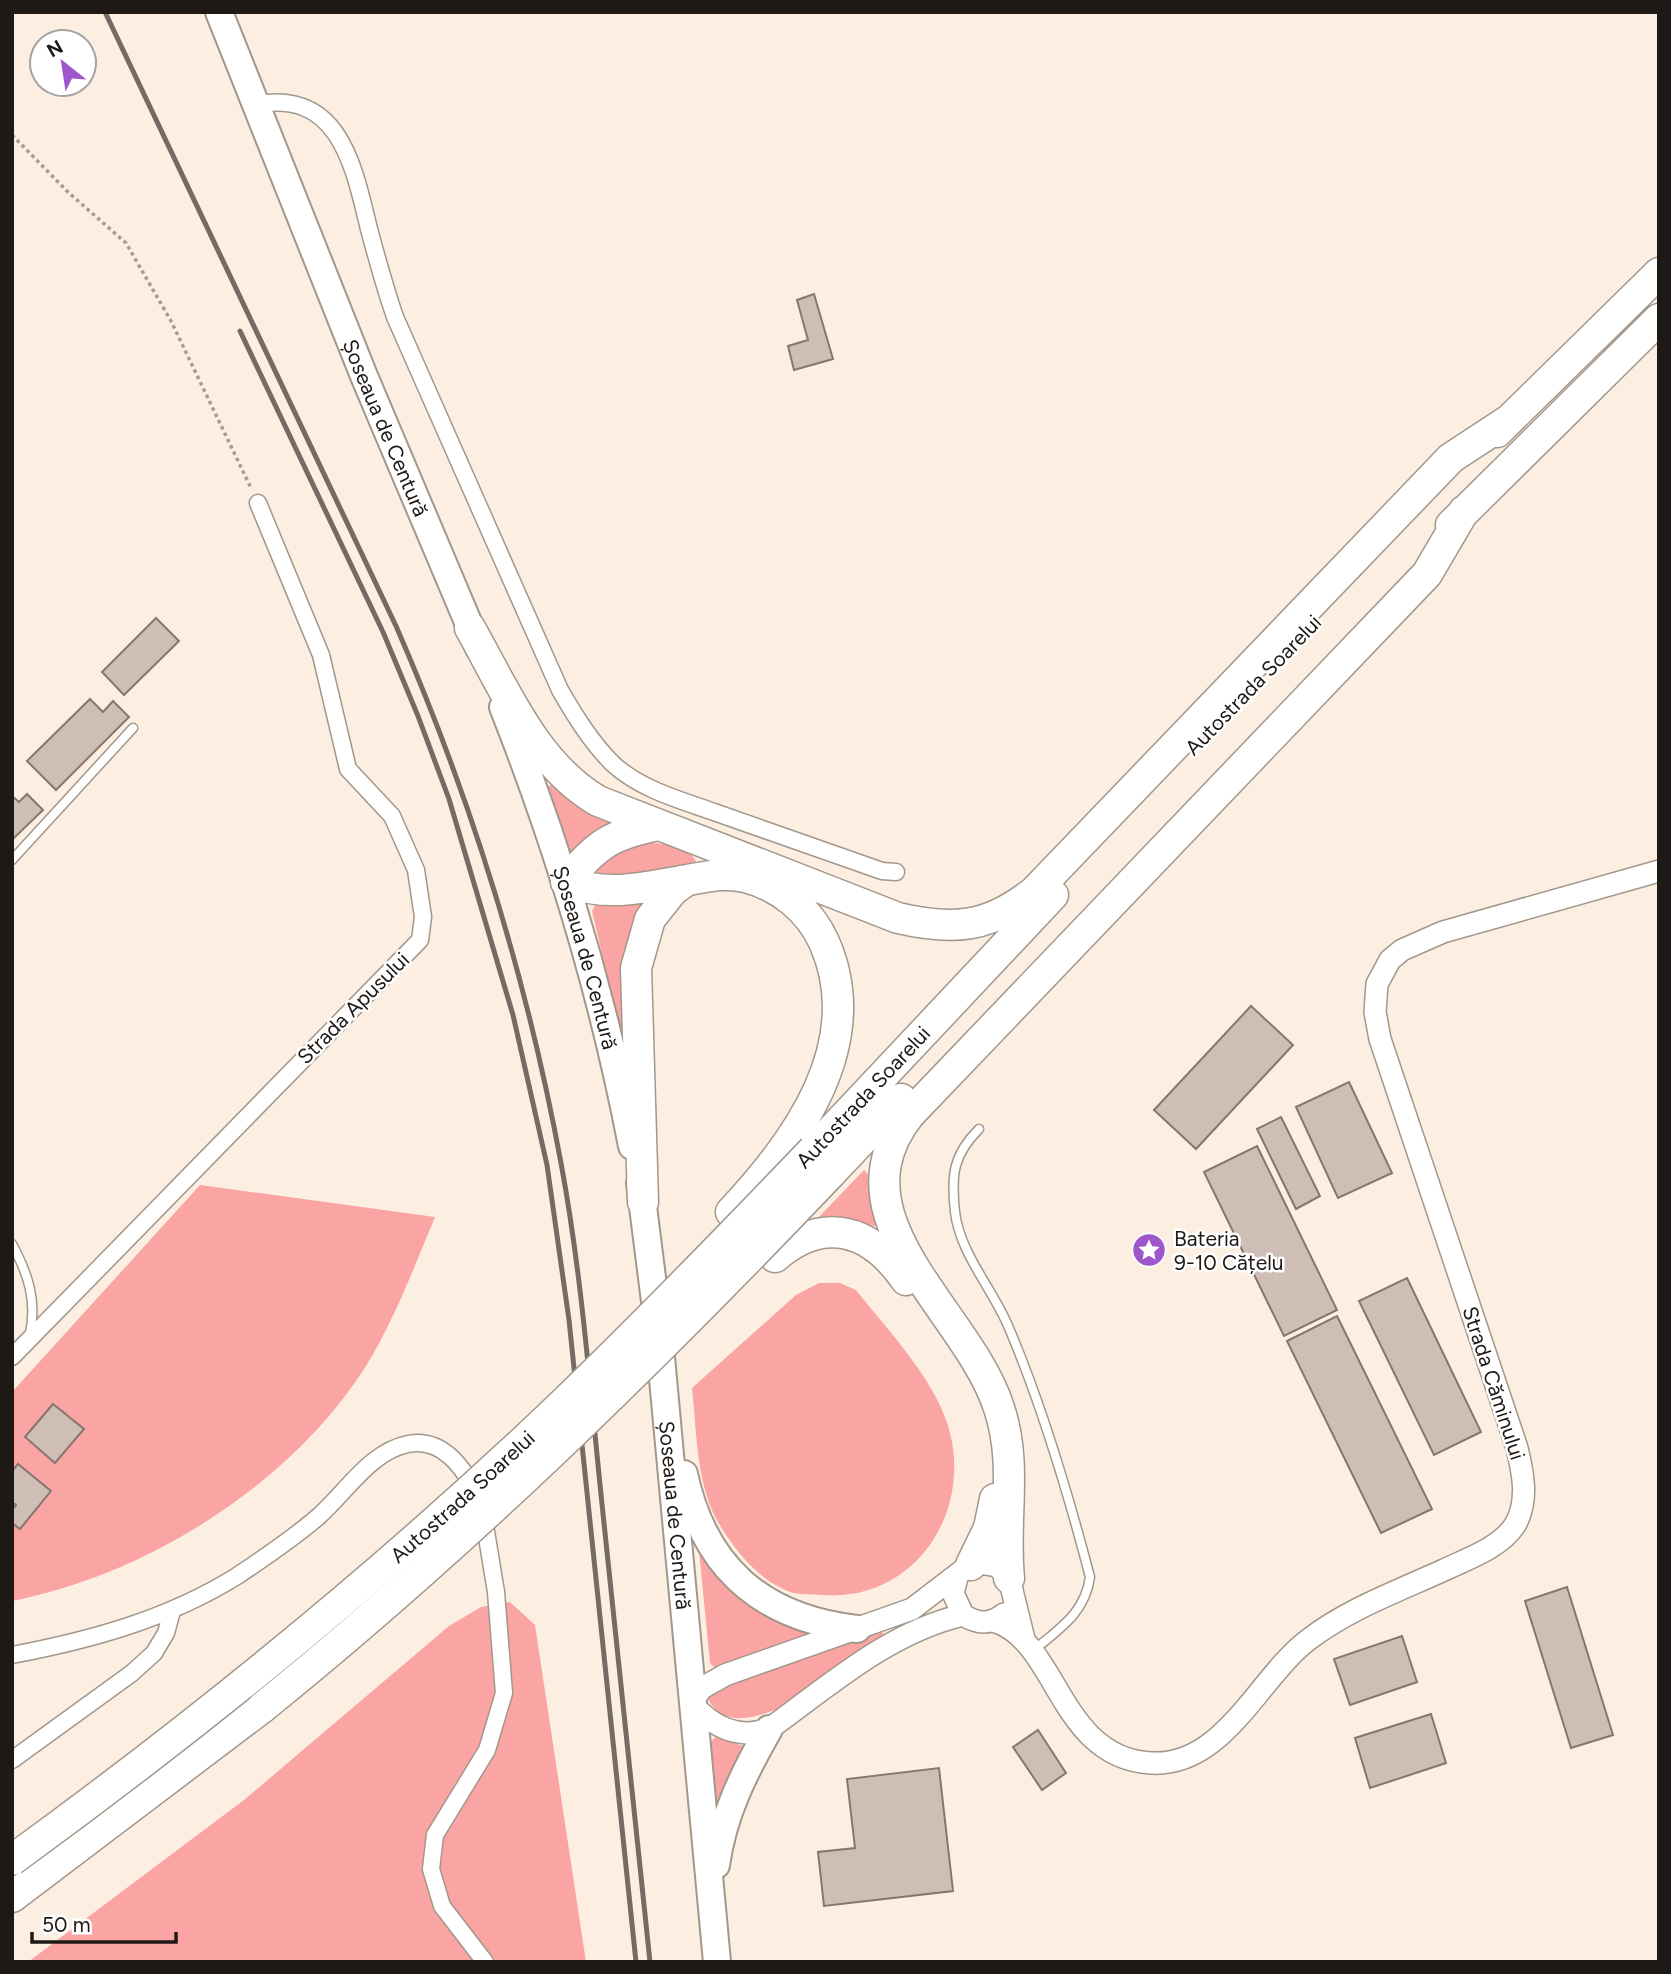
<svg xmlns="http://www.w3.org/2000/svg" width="1671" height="1974" font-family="Figtree,sans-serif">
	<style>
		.green { fill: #faa5a4 }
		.building { fill: #cfbeb6; stroke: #86766f; stroke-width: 2 }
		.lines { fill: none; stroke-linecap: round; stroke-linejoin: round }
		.service-casing { stroke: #a3978b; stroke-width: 11 }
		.minor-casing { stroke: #a3978b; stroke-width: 19 }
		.tertiary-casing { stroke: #a3978b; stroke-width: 24 }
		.primary-casing { stroke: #a3978b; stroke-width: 30 }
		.motorway-casing { stroke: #a3978b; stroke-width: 33 }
		.path { stroke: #a69c93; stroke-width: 3.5; stroke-dasharray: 3.5 3.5; stroke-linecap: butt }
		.service { stroke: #fff; stroke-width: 8 }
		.minor { stroke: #fff; stroke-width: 16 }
		.tertiary { stroke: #fff; stroke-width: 21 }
		.primary { stroke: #fff; stroke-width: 26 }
		.motorway { stroke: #fff; stroke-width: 30 }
		.rail { stroke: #736b64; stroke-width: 5 }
		.motorway-bridge-casing { stroke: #a3978b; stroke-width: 33; stroke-linecap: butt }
		.motorway-bridge { stroke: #fff; stroke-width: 30 }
		.labels { text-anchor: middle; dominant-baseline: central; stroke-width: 5; stroke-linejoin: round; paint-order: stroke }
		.street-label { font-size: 21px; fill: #1e1915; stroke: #fff }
		.poi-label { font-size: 21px; fill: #1e1915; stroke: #fff; text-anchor: start }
	</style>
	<rect width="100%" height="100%" fill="#fcefe2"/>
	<!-- green -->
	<path class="green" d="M 555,782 L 618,822 L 577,855 L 569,853 L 546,788 Z
		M 649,843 C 667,844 690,844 697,864 L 595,884 L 589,866 L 635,844 Z
		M 641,895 L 647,897 L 624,1031 L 619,1027 L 592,911 L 595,905 Z
		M 864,1170 L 870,1177 L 882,1225 L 873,1226 L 851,1219 L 816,1220 Z
		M 200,1185 L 435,1217 C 414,1267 395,1319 366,1366 C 291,1484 149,1574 12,1601 L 12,1392 Z
		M 819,1283 L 840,1283 L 856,1290 C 889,1332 940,1384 951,1437 C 969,1520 910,1602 822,1595 C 812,1594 799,1595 790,1592 C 760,1581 737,1553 721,1527 C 696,1488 697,1433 692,1388 L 796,1295 Z
		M 698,1540 L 807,1627 L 812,1635 L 716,1669 L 710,1663 Z
		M 510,1602 L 535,1625 L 586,1962 L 28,1962 L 244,1800 L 449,1626 L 481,1607 Z
		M 876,1629 L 883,1633 L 884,1640 C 853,1661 738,1759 708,1699 L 712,1688 Z
		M 716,1737 L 749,1748 L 721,1805 L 714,1807 L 709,1743 Z"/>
	<!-- building -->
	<path class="building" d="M 814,294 L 833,359 L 794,370 L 788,346 L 808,340 L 797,300 Z
		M 156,618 L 179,641 L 124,695 L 102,672 Z
		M 90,699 L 103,712 L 113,701 L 129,717 L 56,790 L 27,761 Z
		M 27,794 L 43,810 L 12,840 L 12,796 L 19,802 Z
		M 1251,1006 L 1293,1045 L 1196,1149 L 1154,1110 Z
		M 1349,1082 L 1392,1173 L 1338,1198 L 1296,1107 Z
		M 1281,1117 L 1320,1196 L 1296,1209 L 1257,1129 Z
		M 1257,1146 L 1337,1310 L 1284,1336 L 1204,1172 Z
		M 1407,1278 L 1481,1432 L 1434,1455 L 1359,1301 Z
		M 1337,1316 L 1432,1509 L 1381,1533 L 1287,1341 Z
		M 53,1404 L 84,1429 L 55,1463 L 25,1437 Z
		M 18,1464 L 51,1491 L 20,1529 L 12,1523 L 12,1510 L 16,1505 L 12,1502 L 12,1471 Z
		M 1567,1587 L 1613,1735 L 1571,1748 L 1525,1601 Z
		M 1402,1636 L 1417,1682 L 1350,1705 L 1334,1659 Z
		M 1431,1714 L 1446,1763 L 1370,1788 L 1355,1738 Z
		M 1038,1730 L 1066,1773 L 1042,1790 L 1013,1747 Z
		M 939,1768 L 953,1891 L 824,1906 L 818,1852 L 855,1848 L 847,1779 Z"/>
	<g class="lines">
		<!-- service casing -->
		<g class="service-casing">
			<path id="service" d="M 12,860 L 133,728
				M 979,1129 C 953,1155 951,1175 955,1212 C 960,1254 993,1289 1009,1328 C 1043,1408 1068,1493 1090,1577 C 1085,1613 1060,1628 1034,1650
				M 12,1244 C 28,1274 37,1300 30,1334"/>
		</g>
		<!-- minor casing -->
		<g class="minor-casing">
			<path id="minor" d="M 254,105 C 340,87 354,168 369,229 C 377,259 385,288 395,317 L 560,690 C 575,716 591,742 613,764 C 640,789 680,800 714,812 C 770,832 826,851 882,871 L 896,872
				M 12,1357 L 420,940 L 423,917 L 416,870 L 392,816 L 348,769 L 321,655 L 258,503
				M 483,1513 L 496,1592 L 504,1693 L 487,1750 L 435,1835 L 431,1869 L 442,1906 L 485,1962
				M 12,1655 C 91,1640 168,1619 237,1576 C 264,1558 294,1538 319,1516 C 346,1492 371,1451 408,1444 C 442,1437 462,1467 477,1492
				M 12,1760 L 132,1673 L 154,1653 L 166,1633 L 172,1611"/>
		</g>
		<!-- tertiary casing -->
		<g class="tertiary-casing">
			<path id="tertiary" d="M 957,1578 L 953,1593 L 963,1615 C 978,1624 990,1625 1004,1614
				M 963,1615 C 889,1632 829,1686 769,1729 C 738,1740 713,1727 691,1703 L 702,1688 L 725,1675 L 912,1609 L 963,1570 L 979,1563 L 997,1566 L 1009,1578 L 1024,1639
				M 993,1621 C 1058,1639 1058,1758 1151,1763 C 1224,1767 1258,1678 1308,1640 C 1348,1609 1398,1591 1444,1570 C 1467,1559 1500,1548 1515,1525 C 1529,1501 1523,1473 1517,1448 L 1380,1039 L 1375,1012 L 1377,984 L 1390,960 L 1402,950 L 1443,932 L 1659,871"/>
		</g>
		<!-- primary casing -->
		<g class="primary-casing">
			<g id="primary">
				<path id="s1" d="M 219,12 L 364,376 L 479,648"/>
				<path id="s2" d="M 503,707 C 559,849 603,995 632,1146"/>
				<path id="s3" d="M 640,1183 L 658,1325 L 717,1962"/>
				<path d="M 684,1474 C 704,1568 762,1618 857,1629"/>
				<path d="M 716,1865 C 723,1814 744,1773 769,1729"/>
			</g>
		</g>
		<!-- motorway casing -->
		<g class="motorway-casing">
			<path id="motorway" d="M 1497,432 L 1659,273
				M 1451,525 L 1659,319
				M 470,628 C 505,690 535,764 598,801 L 898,918 C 954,931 989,928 1035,891 L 1451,458 L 1509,420
				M 659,825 C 612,834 596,844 566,882 C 608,897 644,888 687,880 C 707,877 724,872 745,877 C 780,886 809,909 824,942 C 869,1043 797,1142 731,1212
				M 813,1150 L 1053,895
				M 831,1173 L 901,1099
				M 643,1202 L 636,968 L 650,919 L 673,890 L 687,880
				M 775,1257 C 824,1215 871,1229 906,1280
				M 971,1565 L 989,1528 L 995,1499
				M 1009,1578 C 1003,1520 1018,1464 999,1408 C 968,1311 827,1218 910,1114 L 1427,574 L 1464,511
				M 12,1897 L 263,1707"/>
		</g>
		<!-- path -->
		<path class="path" d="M 12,135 L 69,193 L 126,243 L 171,321 L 251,488"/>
		<!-- service -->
		<use href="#service" class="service"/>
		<!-- minor -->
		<use href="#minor" class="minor"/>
		<!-- tertiary -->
		<use href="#tertiary" class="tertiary"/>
		<!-- primary -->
		<use href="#primary" class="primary"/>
		<!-- motorway -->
		<use href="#motorway" class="motorway"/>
		<!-- rail -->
		<path class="rail" d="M 105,12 L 396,626 C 471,798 527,979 561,1163 C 582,1276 590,1390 602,1504 C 618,1657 634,1809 650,1962
			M 240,331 L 383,632 L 418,716 L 449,799 L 513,1015 L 547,1165 L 569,1320 L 636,1962"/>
		<!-- motorway-bridge casing -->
		<g class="motorway-bridge-casing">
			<g id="motorway-bridge">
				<path d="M 263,1707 C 466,1543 652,1361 831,1173"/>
				<path id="s4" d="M 12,1860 C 199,1724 380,1577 548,1418 C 639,1331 726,1241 813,1150"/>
			</g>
		</g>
		<!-- motorway-bridge -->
		<use href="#motorway-bridge" class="motorway-bridge"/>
	</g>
	<!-- icons -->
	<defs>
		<g id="sight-disc" transform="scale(1.75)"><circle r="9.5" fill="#9d57cb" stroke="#fff"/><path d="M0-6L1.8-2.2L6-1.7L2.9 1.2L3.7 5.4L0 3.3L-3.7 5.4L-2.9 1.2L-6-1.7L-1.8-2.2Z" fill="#fff"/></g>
	</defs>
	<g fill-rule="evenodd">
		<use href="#sight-disc" x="1149" y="1250"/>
	</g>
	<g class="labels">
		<!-- street labels -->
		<g class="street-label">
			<text stroke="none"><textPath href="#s1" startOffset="448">Șoseaua de Centură</textPath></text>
			<text transform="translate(1253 685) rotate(-46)">Autostrada Soarelui</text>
			<text stroke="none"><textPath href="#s2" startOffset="264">Șoseaua de Centură</textPath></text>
			<text transform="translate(353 1008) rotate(-45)">Strada Apusului</text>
			<text transform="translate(863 1097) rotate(-47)">Autostrada Soarelui</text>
			<text transform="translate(1494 1383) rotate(72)">Strada Căminului</text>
			<text stroke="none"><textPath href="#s4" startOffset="579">Autostrada Soarelui</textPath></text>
			<text stroke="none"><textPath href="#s3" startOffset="334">Șoseaua de Centură</textPath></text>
		</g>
		<!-- poi labels -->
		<g class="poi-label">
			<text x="1174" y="1238">Bateria<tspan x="1174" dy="24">9-10 Cățelu</tspan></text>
		</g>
	</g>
	<!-- border -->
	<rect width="1671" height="1974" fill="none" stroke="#1e1915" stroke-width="28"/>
	<!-- north arrow -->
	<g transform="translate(63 63) rotate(330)"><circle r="33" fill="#ffffff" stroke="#a5a3a1" stroke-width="2"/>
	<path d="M0-5L12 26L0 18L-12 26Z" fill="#9d57cb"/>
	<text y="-10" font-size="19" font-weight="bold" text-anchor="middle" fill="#1e1915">N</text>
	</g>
	<!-- scale -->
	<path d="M32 1932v10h144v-10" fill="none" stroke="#1e1915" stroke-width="3.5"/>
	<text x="42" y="1932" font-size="21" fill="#1e1915" stroke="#ffffff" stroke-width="5" paint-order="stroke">50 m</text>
</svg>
